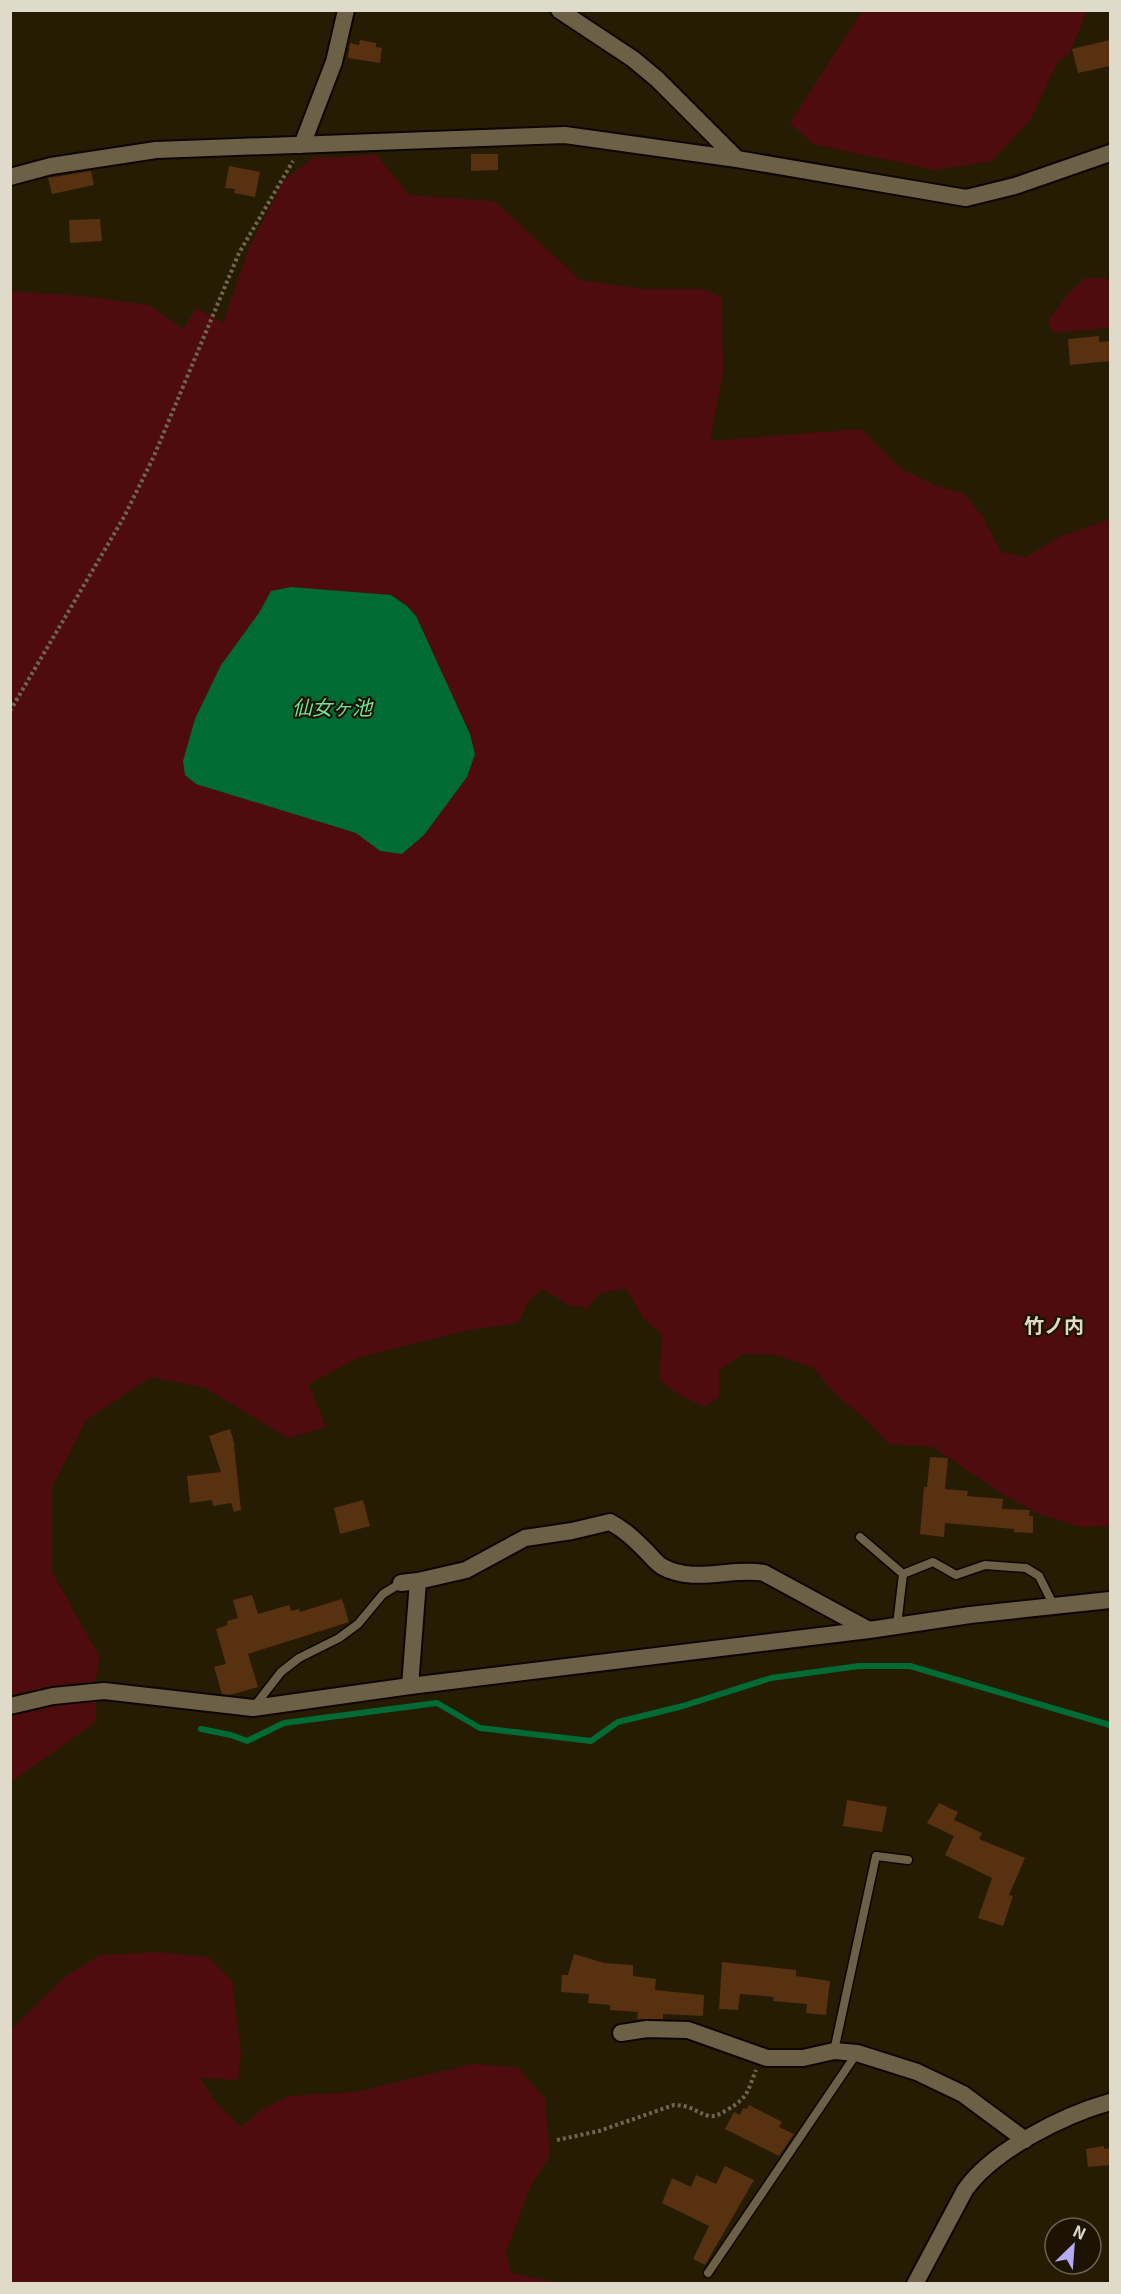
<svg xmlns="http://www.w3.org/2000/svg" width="1121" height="2294" font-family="Georgia,'Noto Sans JP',serif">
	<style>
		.green { fill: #4e0c0e; fill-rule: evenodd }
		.water { fill: #006b35 }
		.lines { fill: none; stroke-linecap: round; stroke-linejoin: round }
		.stream { stroke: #006b35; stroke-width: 6 }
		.building { fill: #583110 }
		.service-casing { stroke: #0f0600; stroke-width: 11 }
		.minor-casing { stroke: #0f0600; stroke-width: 20 }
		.path { stroke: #6f6651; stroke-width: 4; stroke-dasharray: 3 3; stroke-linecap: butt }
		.service { stroke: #6c6146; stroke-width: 8 }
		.minor { stroke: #6c6146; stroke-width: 16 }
		.labels { text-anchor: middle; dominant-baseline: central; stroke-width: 4.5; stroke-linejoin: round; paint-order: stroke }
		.water-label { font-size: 20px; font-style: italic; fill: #72e497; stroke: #1c1300 }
		.neighbourhood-label { font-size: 20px; font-weight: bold; fill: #e0dacb; stroke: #1c1300 }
	</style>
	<rect width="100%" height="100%" fill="#261c03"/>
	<!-- green -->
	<path class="green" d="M 862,11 L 862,10 L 1087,11 L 1069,54 L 1059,60 L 1030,120 L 992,161 L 935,170 L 813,144 L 790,123 Z
		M 376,154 L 409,195 L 494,201 L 580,280 L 643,289 L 703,289 L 722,297 L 723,372 L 710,441 L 861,429 L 900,468 L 934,485 L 964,494 L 983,517 L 1001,552 L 1026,557 L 1061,536 L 1110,519 L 1110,1526 L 1081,1527 L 1041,1515 L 1004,1495 L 933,1447 L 889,1444 L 861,1415 L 843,1401 L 825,1382 L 814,1368 L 776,1355 L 743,1354 L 719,1370 L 719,1397 L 704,1407 L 680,1395 L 659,1380 L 662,1335 L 643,1318 L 626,1288 L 599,1294 L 586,1309 L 579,1306 L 570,1306 L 543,1289 L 529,1300 L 518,1323 L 469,1330 L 360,1357 L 308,1384 L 326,1427 L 288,1438 L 205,1388 L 151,1377 L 86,1420 L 52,1487 L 52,1572 L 100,1658 L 96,1677 L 96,1722 L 11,1782 L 10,291 L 83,296 L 149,305 L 183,329 L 196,308 L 223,323 L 249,248 L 284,180 L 314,157 L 333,158 ZM 291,587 L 391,595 L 407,606 L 416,616 L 380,851 L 356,833 L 197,784 L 259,613 L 272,591 Z
		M 1084,278 L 1102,278 L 1110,280 L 1110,328 L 1053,333 L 1048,321 L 1064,299 Z
		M 157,1952 L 208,1957 L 232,1981 L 241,2054 L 238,2080 L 200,2078 L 217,2104 L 241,2127 L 264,2108 L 289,2096 L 356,2092 L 472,2064 L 517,2067 L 545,2098 L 550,2156 L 530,2187 L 506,2252 L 511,2273 L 560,2283 L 11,2283 L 11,2029 L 66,1976 L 100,1955 Z"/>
	<!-- water -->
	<path class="water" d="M 291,587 L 391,595 L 407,606 L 416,616 L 470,734 L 475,754 L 467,777 L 424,835 L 402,854 L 380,851 L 356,833 L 196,784 L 185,775 L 183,761 L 195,719 L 221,665 L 259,613 L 271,591 Z"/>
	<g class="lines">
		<!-- stream -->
		<path class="stream" d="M 201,1729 L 231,1735 L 247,1741 L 284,1723 L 437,1703 L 480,1728 L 591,1741 L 618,1722 L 683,1706 L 771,1678 L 859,1666 L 910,1666 L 1110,1725"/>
	</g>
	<!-- building -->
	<path class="building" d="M 360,40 L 376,43 L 376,47 L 382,48 L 380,63 L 348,58 L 350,43 L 359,45 Z
		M 1110,40 L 1110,66 L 1078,73 L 1072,49 Z
		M 471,154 L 498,154 L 498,170 L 471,171 Z
		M 229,166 L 260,172 L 255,197 L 234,193 L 235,189 L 225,188 Z
		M 91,171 L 94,185 L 52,194 L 48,178 Z
		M 100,219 L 102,241 L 70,243 L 69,220 Z
		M 1099,336 L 1099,342 L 1110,341 L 1110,361 L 1070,365 L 1068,339 Z
		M 230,1429 L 235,1446 L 234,1446 L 241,1510 L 234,1512 L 231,1503 L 213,1506 L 212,1500 L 190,1503 L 187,1476 L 221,1472 L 209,1436 Z
		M 930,1457 L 948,1458 L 945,1489 L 968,1491 L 967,1496 L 1003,1499 L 1002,1509 L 1030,1510 L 1029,1516 L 1033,1516 L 1033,1533 L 1014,1532 L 1014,1529 L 945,1523 L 944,1537 L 920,1534 L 924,1487 L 927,1487 Z
		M 363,1500 L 370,1526 L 340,1534 L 334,1508 Z
		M 252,1595 L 258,1614 L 289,1605 L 291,1611 L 299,1609 L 300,1612 L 342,1599 L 349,1622 L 248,1654 L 258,1687 L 230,1695 L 222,1694 L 214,1667 L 226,1664 L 216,1629 L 228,1625 L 227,1621 L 238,1618 L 233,1600 Z
		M 847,1800 L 887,1807 L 882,1832 L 843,1826 Z
		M 939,1803 L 958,1812 L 954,1820 L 982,1833 L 979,1839 L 1025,1858 L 1009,1895 L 1013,1896 L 1003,1926 L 978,1918 L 992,1878 L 945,1855 L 954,1836 L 927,1823 Z
		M 574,1954 L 604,1963 L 633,1965 L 633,1976 L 656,1979 L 655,1990 L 704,1995 L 703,2016 L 663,2014 L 663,2019 L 637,2019 L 638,2012 L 610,2010 L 610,2005 L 588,2003 L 589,1994 L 561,1992 L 562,1975 L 568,1975 Z
		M 722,1962 L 796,1970 L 796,1976 L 830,1981 L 826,2015 L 806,2013 L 807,2004 L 773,2001 L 774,1997 L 740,1994 L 738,2010 L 719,2009 Z
		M 749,2105 L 782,2122 L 779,2127 L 794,2134 L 779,2156 L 725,2129 L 734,2112 L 740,2115 L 743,2108 L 747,2109 Z
		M 1104,2146 L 1104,2149 L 1110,2148 L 1110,2165 L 1088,2167 L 1086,2149 Z
		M 725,2166 L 754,2180 L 705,2265 L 693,2259 L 709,2226 L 662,2203 L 672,2178 L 691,2187 L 696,2175 L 716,2184 Z"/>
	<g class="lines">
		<!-- service casing -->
		<g class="service-casing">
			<path id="service" d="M 860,1537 L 903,1574
				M 897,1625 L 903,1574 L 933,1562 L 956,1575 L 985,1565 L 1026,1568 L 1039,1576 L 1054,1606
				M 253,1708 L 281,1672 L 299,1658 L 339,1638 L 358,1624 L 383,1594 L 401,1583
				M 834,2051 L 876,1856 L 908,1860
				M 708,2273 L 857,2053"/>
		</g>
		<!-- minor casing -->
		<g class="minor-casing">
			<path id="minor" d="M 559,10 L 633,59 L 657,79 L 737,159
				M 302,145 L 334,62 L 346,10
				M 10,177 L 51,166 L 156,150 L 565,135 L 737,159 L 966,198 L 1015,186 L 1110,153
				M 401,1583 L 418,1581
				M 410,1686 L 418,1581 L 466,1570 L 525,1538 L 572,1531 L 610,1522 C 625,1530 635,1540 646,1551 C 651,1556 657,1564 663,1567 C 694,1584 732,1567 764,1573 L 869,1630
				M 10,1706 L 53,1696 L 104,1691 L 253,1708 L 410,1686 L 869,1630 L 970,1615 L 1110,1600
				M 621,2033 L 647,2029 L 688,2030 L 767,2058 L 803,2058 L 834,2051 L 857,2053 L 917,2072 L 963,2094 L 1025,2140
				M 915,2284 L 965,2190 C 993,2150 1064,2115 1110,2102"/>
		</g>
		<!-- path -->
		<path class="path" d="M 10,711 L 124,517 L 154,456 L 239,253 L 293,161
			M 557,2140 L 599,2131 L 674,2105 C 691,2105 697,2113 709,2116 C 716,2117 721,2113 727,2110 C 749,2097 747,2092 756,2070"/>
		<!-- service -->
		<use href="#service" class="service"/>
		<!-- minor -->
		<use href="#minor" class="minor"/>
	</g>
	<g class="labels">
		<!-- water labels -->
		<g class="water-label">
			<text x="332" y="706">仙女ヶ池</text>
		</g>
		<!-- neighbourhood labels -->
		<g class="neighbourhood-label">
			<text x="1054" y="1324">竹ノ内</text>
		</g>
	</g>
	<!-- border -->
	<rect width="1121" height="2294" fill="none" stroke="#e0dacb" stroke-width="24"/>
	<!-- north arrow -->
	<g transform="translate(1073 2246) rotate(25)"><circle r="28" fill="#1c1300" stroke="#6a6351" stroke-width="1.5"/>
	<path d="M0-4.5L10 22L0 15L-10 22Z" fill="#b5acf8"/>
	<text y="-9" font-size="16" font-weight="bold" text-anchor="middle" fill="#e0dacb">N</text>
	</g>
</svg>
